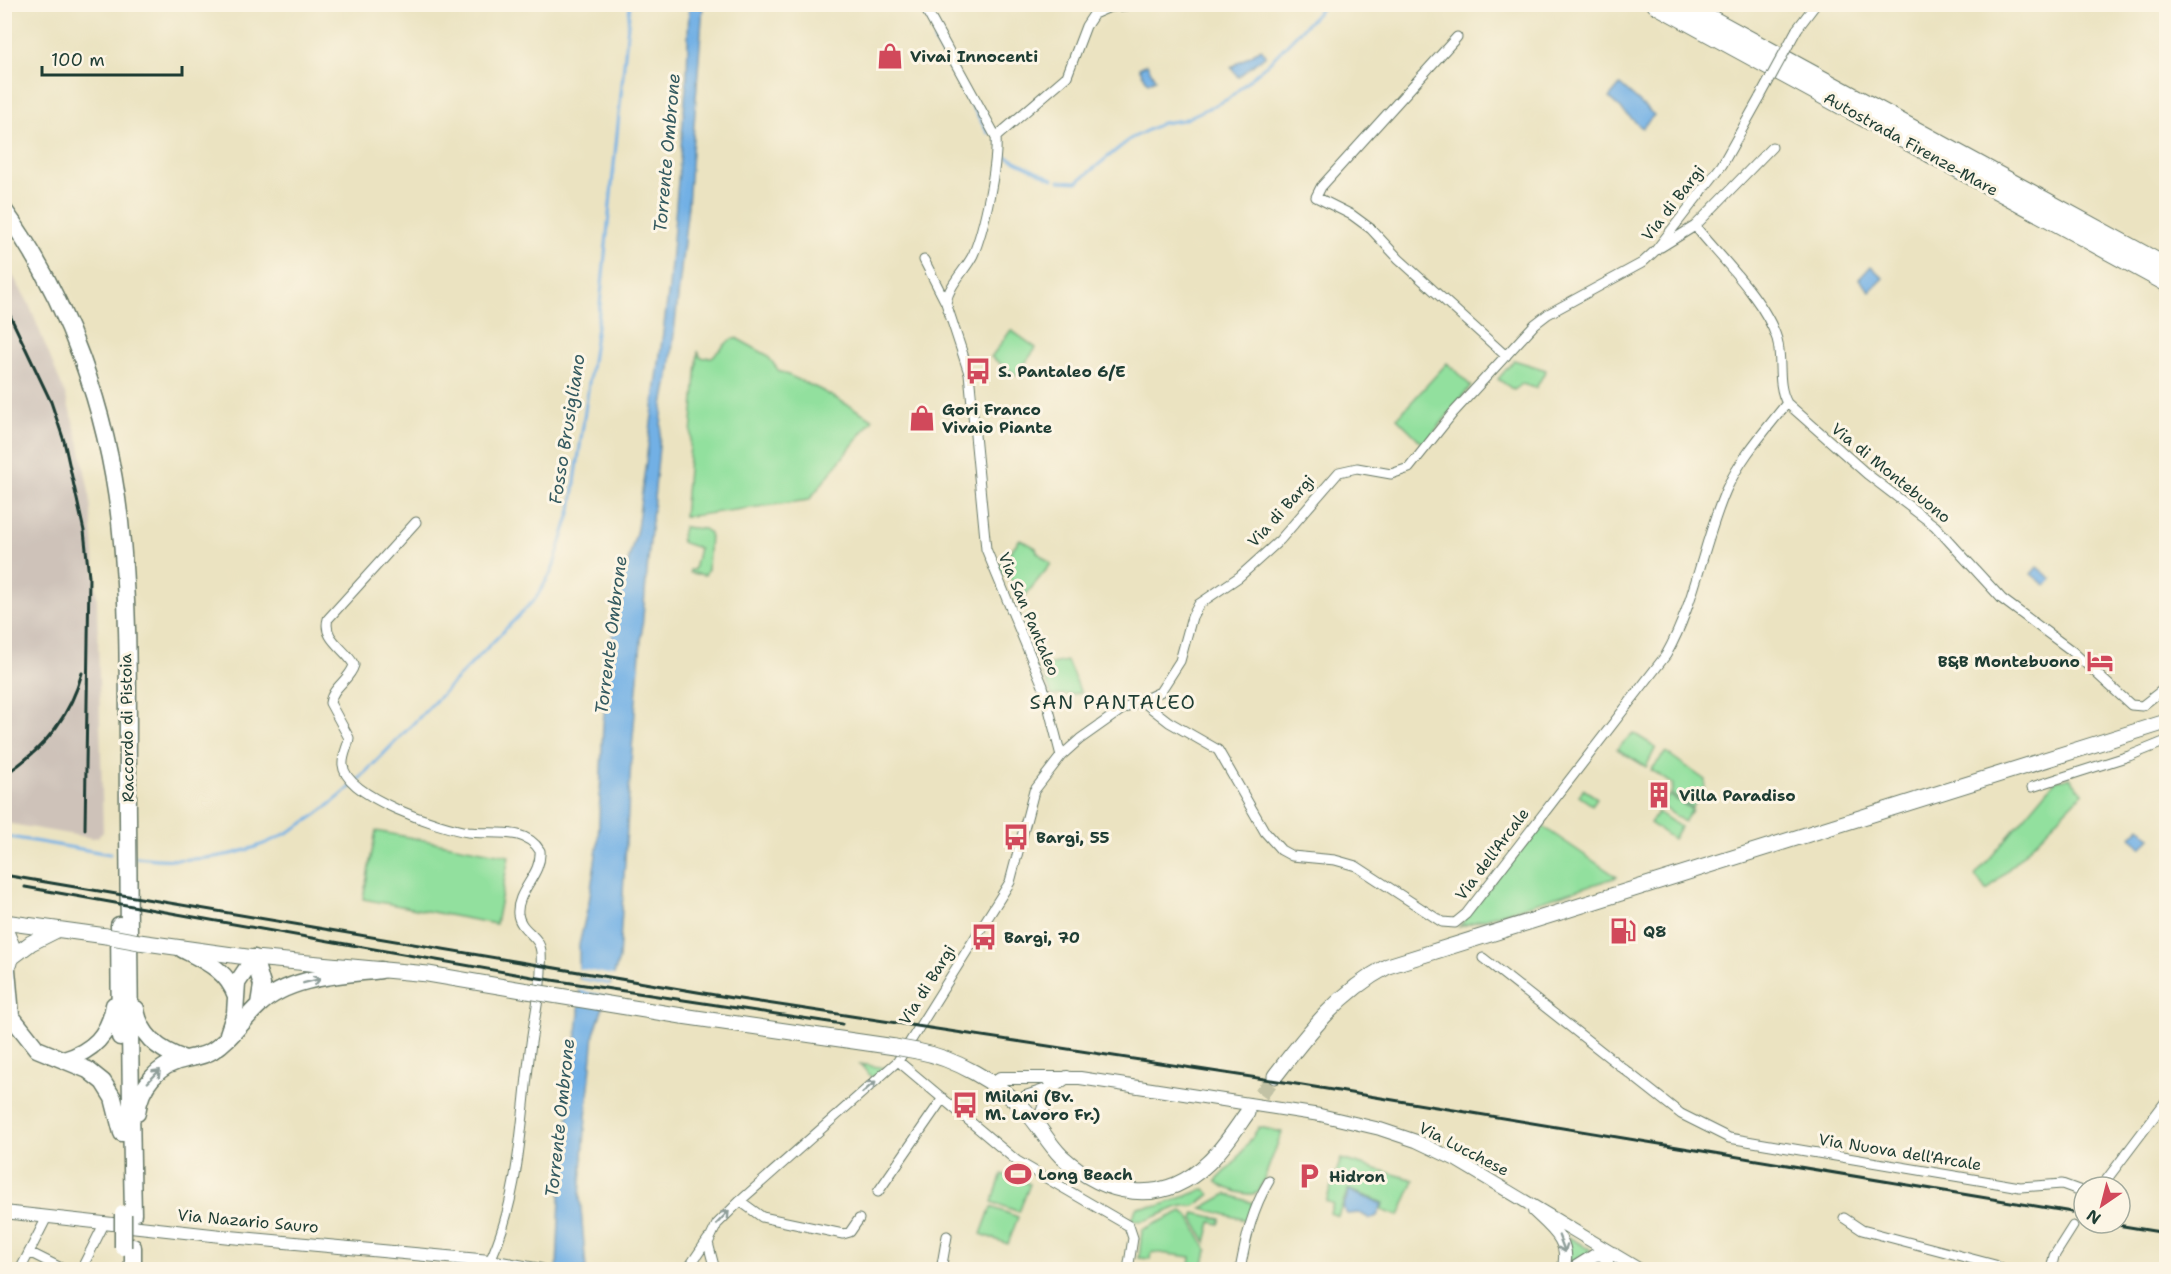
<svg xmlns="http://www.w3.org/2000/svg" width="2171" height="1274" font-family="'Shantell Sans',sans-serif">
	<style>
		.industrial { fill: #cec2b9 }
		.green { fill: #92e09e; stroke: #588e69; stroke-width: 1.5 }
		.water { fill: #72b0e5; stroke: #48768c; stroke-width: 1.5 }
		.pier { fill: #ebe3c1 }
		.lines { fill: none; stroke-linecap: round; stroke-linejoin: round }
		.stream { stroke: #72b0e5; stroke-width: 3 }
		.primary-tunnel { stroke: #c2c2a5; stroke-width: 15; stroke-dasharray: 15 8; stroke-linecap: butt }
		.minor-casing { stroke: #667765; stroke-width: 11 }
		.tertiary-casing { stroke: #667765; stroke-width: 14 }
		.primary-casing { stroke: #667765; stroke-width: 17 }
		.trunk-casing { stroke: #667765; stroke-width: 19 }
		.motorway-casing { stroke: #667765; stroke-width: 20 }
		.minor { stroke: #fff; stroke-width: 9 }
		.tertiary { stroke: #fff; stroke-width: 12 }
		.primary { stroke: #fff; stroke-width: 15 }
		.trunk { stroke: #fff; stroke-width: 16 }
		.motorway { stroke: #fff; stroke-width: 18 }
		.rail { stroke: #1f3d34; stroke-width: 3 }
		.minor-bridge-casing { stroke: #667765; stroke-width: 11; stroke-linecap: butt }
		.primary-bridge-casing { stroke: #667765; stroke-width: 17; stroke-linecap: butt }
		.trunk-bridge-casing { stroke: #667765; stroke-width: 19; stroke-linecap: butt }
		.minor-bridge { stroke: #fff; stroke-width: 9 }
		.primary-bridge { stroke: #fff; stroke-width: 15 }
		.trunk-bridge { stroke: #fff; stroke-width: 16 }
		.oneway { stroke: #8f9e9a }
		.labels { text-anchor: middle; dominant-baseline: central; stroke-width: 6; stroke-linejoin: round; paint-order: stroke }
		.poi-label { font-size: 16px; font-weight: bold; fill: #1f3d34; stroke: #fcf5e5; text-anchor: start }
		.street-label { font-size: 16px; fill: #1f3d34; stroke: #fcf5e5 }
		.water-label { font-size: 18px; font-style: italic; fill: #345a60; stroke: #fcf5e5 }
		.quarter-label { font-size: 20px; letter-spacing: 1.5px; fill: #1f3d34; stroke: #fcf5e5 }
	</style>
	<rect width="100%" height="100%" fill="#fcf5e5"/>
	<filter id="ink" filterUnits="userSpaceOnUse"><feTurbulence type="fractalNoise" baseFrequency=".0167" numOctaves="2"/><feDisplacementMap in="SourceGraphic" scale="12" xChannelSelector="R" yChannelSelector="G"/><feConvolveMatrix kernelMatrix="1 2 1 2 8 2 1 2 1" color-interpolation-filters="sRGB"/></filter>
	<filter id="wash" filterUnits="userSpaceOnUse"><feTurbulence type="fractalNoise" baseFrequency=".008" numOctaves="4" result="noise"/><feDisplacementMap in="SourceGraphic" scale="24" xChannelSelector="R" yChannelSelector="G"/><feGaussianBlur stdDeviation="1.35" result="paint"/><feColorMatrix in="noise" values="0 0 0 0 0 0 0 0 0 0 0 0 0 0 0 0 0 1.4 0 .05"/><feComposite in="paint" operator="in"/></filter>
	<g filter="url(#wash)">
		<rect width="100%" height="100%" fill="#ebe3c1"/>
		<!-- industrial -->
		<path class="industrial" d="M 5,262 L 28,302 L 65,394 L 79,441 L 90,497 L 97,602 L 103,832 L 98,837 L 92,838 L 5,823 Z"/>
		<!-- green -->
		<path class="green" d="M 1011,330 L 1036,348 L 1017,375 L 991,357 Z
			M 736,338 L 767,355 L 779,371 L 819,389 L 873,419 L 809,500 L 684,517 L 698,351 L 701,358 L 712,357 L 730,340 Z
			M 1514,360 L 1546,370 L 1536,388 L 1522,384 L 1514,390 L 1498,379 Z
			M 1447,363 L 1471,386 L 1424,445 L 1397,418 Z
			M 683,527 L 704,529 L 710,533 L 708,569 L 705,575 L 690,573 L 690,570 L 694,570 L 699,548 L 681,542 Z
			M 1020,539 L 1036,548 L 1037,552 L 1051,564 L 1020,602 L 1015,594 L 1020,588 L 997,568 Z
			M 1067,661 L 1081,693 L 1052,696 L 1040,666 Z
			M 1633,733 L 1656,747 L 1646,767 L 1617,749 Z
			M 1666,752 L 1705,780 L 1704,790 L 1692,808 L 1671,794 L 1673,784 L 1651,770 Z
			M 2070,778 L 2083,793 L 1987,891 L 1975,876 L 2056,780 Z
			M 1583,789 L 1597,798 L 1592,805 L 1579,796 Z
			M 1669,795 L 1692,810 L 1684,822 L 1662,806 Z
			M 1658,812 L 1680,827 L 1673,839 L 1650,823 Z
			M 1539,824 L 1617,877 L 1459,927 Z
			M 376,831 L 509,856 L 496,924 L 363,899 Z
			M 860,1064 L 885,1068 L 873,1079 Z
			M 1259,1127 L 1282,1132 L 1259,1192 C 1249,1198 1224,1189 1216,1181 L 1236,1161 Z
			M 1341,1159 L 1414,1180 L 1399,1216 L 1381,1210 L 1384,1203 L 1348,1189 L 1338,1216 L 1330,1213 L 1333,1204 L 1326,1201 Z
			M 1002,1174 L 1030,1184 L 1019,1212 L 992,1202 Z
			M 1205,1189 L 1210,1195 L 1194,1206 C 1173,1201 1150,1228 1131,1219 L 1137,1207 L 1159,1206 Z
			M 1227,1194 L 1253,1203 L 1249,1221 L 1202,1208 Z
			M 991,1207 L 1018,1217 L 1008,1244 L 981,1234 Z
			M 1182,1211 L 1188,1215 L 1207,1250 L 1203,1269 L 1190,1269 L 1191,1257 L 1152,1252 L 1151,1259 L 1139,1258 L 1142,1230 Z
			M 1195,1213 L 1221,1219 L 1219,1224 L 1211,1222 L 1206,1242 L 1193,1219 Z
			M 1568,1237 L 1590,1249 L 1589,1253 L 1570,1264 Z"/>
		<!-- water -->
		<path class="water" d="M 689,5 L 703,5 L 688,205 L 670,370 L 663,405 L 645,593 L 631,761 L 619,959 L 594,1034 L 586,1118 L 580,1197 L 586,1269 L 557,1270 L 560,1198 L 579,1013 L 579,945 L 589,902 L 598,842 L 603,724 L 611,645 L 621,588 L 637,529 L 669,287 L 687,76 Z
			M 1261,49 L 1266,55 L 1238,77 L 1231,67 Z
			M 1147,64 L 1155,79 L 1148,83 L 1139,68 Z
			M 1620,85 L 1654,115 L 1642,128 L 1609,98 Z
			M 1871,266 L 1883,278 L 1870,291 L 1859,279 Z
			M 2037,567 L 2052,579 L 2046,586 L 2031,574 Z
			M 2140,827 L 2151,838 L 2141,848 L 2131,837 Z
			M 1349,1191 L 1382,1204 L 1377,1216 L 1370,1219 L 1360,1213 L 1347,1214 L 1343,1208 Z"/>
		<!-- pier -->
		<path class="pier" d="M 576,968 L 618,976 L 615,983 L 577,977 Z
			M 577,979 L 614,986 L 610,996 L 576,990 Z"/>
		<g class="lines">
			<!-- stream -->
			<path class="stream" d="M 934,40 L 988,133
				M 1003,155 L 1053,179
				M 1059,181 L 1077,182 L 1130,139 L 1162,123 L 1183,120 L 1228,99 L 1274,58 L 1326,4
				M 358,780 L 536,598 L 552,571 L 571,510 L 600,305 L 630,4
				M 4,836 L 110,854
				M 136,857 C 225,868 286,846 353,785"/>
		</g>
	</g>
	<g filter="url(#ink)">
		<g class="lines">
			<!-- primary-tunnel -->
			<path class="primary-tunnel" d="M 1247,1113 L 1275,1076"/>
			<!-- minor casing -->
			<g class="minor-casing">
				<path id="minor" d="M 923,4 L 996,137 C 998,164 984,230 973,255 C 965,271 949,284 946,303 L 969,373 L 986,549 L 1043,686 L 1061,756
					M 1797,29 L 1816,4
					M 1457,37 L 1321,187 L 1316,197 L 1352,215 L 1371,229 L 1399,259 L 1506,356
					M 996,137 L 1067,76 L 1086,26 L 1094,14 L 1110,7 L 1147,4
					M 1695,226 L 1772,147
					M 1661,247 L 1695,226 C 1721,258 1765,300 1777,339 C 1783,359 1776,384 1787,403 L 1867,474 L 1935,526 L 2002,599 L 2072,651 L 2131,705 L 2142,706 L 2166,687
					M 924,260 L 946,303
					M 416,522 L 328,619 C 322,639 346,649 354,665 C 350,680 332,687 330,703 L 349,738 C 348,747 342,756 343,765 C 345,797 441,828 468,832 C 492,835 526,826 540,851 C 542,875 516,891 518,914 C 520,931 540,935 541,952 C 543,981 535,1014 531,1043 C 521,1115 521,1194 490,1261
					M 1142,701 L 1169,722 L 1218,750 L 1265,832 L 1281,850 L 1292,856 L 1335,860 L 1356,866 L 1442,922 L 1455,923 L 1466,914 L 1666,655 C 1695,604 1703,543 1726,490 C 1741,457 1765,431 1787,403
					M 2032,787 L 2129,756 L 2166,741
					M 1483,958 L 1681,1114 L 1729,1138 L 2020,1187 L 2062,1184 L 2084,1192
					M 898,1061 L 1017,1161 L 1129,1226 L 1133,1238 L 1128,1270
					M 2101,1187 L 2166,1101
					M 878,1192 L 943,1098
					M 740,1201 L 762,1217 L 843,1234 L 850,1232 L 859,1219
					M 1844,1218 L 1862,1230 L 1995,1265 L 2003,1270
					M 29,1252 L 65,1270
					M 1036,1268 L 1050,1270
					M 20,1270 L 47,1217
					M 81,1270 L 104,1224
					M 687,1270 L 708,1239
					M 715,1270 L 708,1243 L 717,1224 L 740,1201 L 898,1061 L 1010,882 L 1034,791 L 1061,756 L 1080,739 L 1121,710 L 1160,692 L 1180,661 L 1192,617 L 1199,604 L 1239,577 L 1280,540 L 1339,472 L 1357,468 L 1391,474 L 1409,468 L 1453,413 L 1535,324 L 1548,314 L 1642,263 L 1656,250 L 1722,165 L 1760,97
					M 941,1270 L 947,1236
					M 1240,1270 C 1246,1238 1252,1209 1269,1181
					M 2051,1270 L 2054,1256 L 2073,1226"/>
			</g>
			<!-- tertiary casing -->
			<g class="tertiary-casing">
				<path id="tertiary" d="M 1000,1078 L 1080,1078 L 1320,1115 L 1380,1129 L 1416,1141 L 1456,1160 L 1640,1270
					M 1026,1097 L 1050,1089 L 1067,1077
					M 1041,1116 L 1050,1089
					M 1534,1211 C 1552,1228 1572,1242 1563,1270
					M 4,1212 L 230,1237 L 490,1261 L 541,1270
					M 1602,1248 L 1607,1262 L 1606,1270
					M 1571,1270 L 1595,1255 L 1613,1253"/>
			</g>
			<!-- primary casing -->
			<g class="primary-casing">
				<path id="primary" d="M 4,922 L 106,936
					M 4,927 L 12,946 L 10,963
					M 139,942 L 254,958 L 428,974 L 528,991
					M 11,958 L 31,943 L 57,930
					M 682,1016 L 895,1047
					M 917,1051 C 955,1058 996,1082 1024,1109 C 1038,1123 1047,1142 1061,1156 C 1105,1196 1161,1208 1208,1163 C 1223,1149 1235,1130 1247,1113
					M 1275,1076 C 1308,1033 1339,992 1388,966 L 2166,722"/>
			</g>
			<!-- trunk casing -->
			<g class="trunk-casing">
				<path id="trunk" d="M 4,210 C 69,300 108,413 120,522 C 131,619 127,719 128,816 C 129,949 130,1082 133,1214
					M 119,925 L 120,1037
					M 182,949 C 205,961 227,970 236,996
					M 254,958 L 262,985 L 259,1004
					M 7,970 L 11,1015
					M 4,1007 L 37,1049 L 88,1070 L 103,1082 L 113,1098 L 122,1133
					M 136,1009 C 140,1036 160,1051 185,1059
					M 228,1034 L 235,1013 L 237,983 L 254,958
					M 64,1060 C 93,1051 109,1035 114,1005
					M 137,1113 C 140,1086 158,1064 186,1059 C 195,1057 204,1056 212,1051 C 231,1039 243,1020 258,1006 C 289,976 342,975 381,970
					M 133,1247 L 133,1270"/>
			</g>
			<!-- motorway casing -->
			<g class="motorway-casing">
				<path id="motorway" d="M 1656,4 L 2166,282
					M 1683,4 L 2166,267"/>
			</g>
			<!-- minor -->
			<use href="#minor" class="minor"/>
			<!-- tertiary -->
			<use href="#tertiary" class="tertiary"/>
			<!-- primary -->
			<use href="#primary" class="primary"/>
			<!-- trunk -->
			<use href="#trunk" class="trunk"/>
			<!-- motorway -->
			<use href="#motorway" class="motorway"/>
			<!-- rail -->
			<path class="rail" d="M 4,303 L 51,402 L 64,441 L 84,531 L 89,577 L 85,829
				M 4,775 C 42,751 70,717 82,673
				M 4,875 L 733,998 L 1284,1082 L 2084,1214
				M 25,887 L 532,977 L 842,1024
				M 2105,1223 L 2166,1233"/>
			<!-- minor-bridge casing -->
			<g class="minor-bridge-casing">
				<path id="minor-bridge" d="M 1760,97 L 1797,29"/>
			</g>
			<!-- primary-bridge casing -->
			<g class="primary-bridge-casing">
				<path id="primary-bridge" d="M 106,936 L 139,942
					M 528,991 L 682,1016
					M 895,1047 L 917,1051"/>
			</g>
			<!-- trunk-bridge casing -->
			<g class="trunk-bridge-casing">
				<path id="trunk-bridge" d="M 123,1214 L 123,1247"/>
			</g>
			<!-- minor-bridge -->
			<use href="#minor-bridge" class="minor-bridge"/>
			<!-- primary-bridge -->
			<use href="#primary-bridge" class="primary-bridge"/>
			<!-- trunk-bridge -->
			<use href="#trunk-bridge" class="trunk-bridge"/>
		</g>
		<!-- one-way arrows -->
		<defs><path id="oneway-shaft" d="M-6 0H5M1.5-3L5.5 0L1.5 3" fill="none" stroke-width="1.6" stroke-linecap="round" stroke-linejoin="round" transform="scale(1.5)"/></defs>
		<g class="oneway">
			<use href="#oneway-shaft" transform="translate(312 981) rotate(-14)"/>
			<use href="#oneway-shaft" transform="translate(154 1076) rotate(-46)"/>
			<use href="#oneway-shaft" transform="translate(869 1087) rotate(-41)"/>
			<use href="#oneway-shaft" transform="translate(723 1217) rotate(-47)"/>
			<use href="#oneway-shaft" transform="translate(1562 1244) rotate(69)"/>
		</g>
	</g>
	<!-- icons -->
	<defs>
		<g id="shop-bare" transform="scale(2.07)"><path d="M-5-2.5h2.3a2.7 3.5 0 0 1 5.4 0H5L5.5 6h-11ZM-1.5-2.5h3a1.5 2.3 0 0 0-3 0Z" fill="#d1495b" stroke="#fcf5e5" stroke-width="2.5" paint-order="stroke"/></g>
		<g id="bus-bare" transform="scale(2.07)"><path d="M-5-6H5V4H4V6H2V4H-2V6H-4V4H-5ZM-3.5-4V0h7V-4ZM-3.5 1.2v1.5H-2V1.2ZM2 1.2v1.5H3.5V1.2Z" fill="#d1495b" stroke="#fcf5e5" stroke-width="2.5" paint-order="stroke"/></g>
		<g id="hotel-bare" transform="scale(2.07)"><path d="M-6-4.5h1.5V1H6V5H4.5V3h-9V5H-6ZM-4 0a1.8 1.8 0 1 1 3.6 0ZM.5 0V-2.5h3Q6-2.5 6 0Z" fill="#d1495b" stroke="#fcf5e5" stroke-width="2.5" paint-order="stroke"/></g>
		<g id="building-bare" transform="scale(2.07)"><path d="M-4-6H4V6H1V3H-1V6H-4ZM-2.5-4.3h1.7v1.8h-1.7ZM.8-4.3h1.7v1.8H.8ZM-2.5-1h1.7V.8h-1.7ZM.8-1h1.7V.8H.8Z" fill="#d1495b" stroke="#fcf5e5" stroke-width="2.5" paint-order="stroke"/></g>
		<g id="fuel-bare" transform="scale(2.07)"><path d="M-5.5-6h7V0h2V4h1.3V-2.5L3-4.5l.8-.8L6-3V5H2.5V1h-1V6h-7ZM-4.2-4.7v3.2H.2V-4.7Z" fill="#d1495b" stroke="#fcf5e5" stroke-width="2.5" paint-order="stroke"/></g>
		<g id="stadium-bare" transform="scale(2.07)"><path d="M0-5a6.5 5 0 1 0 0 10a6.5 5 0 1 0 0-10ZM-3.5-1.8h7v3.6h-7Z" fill="#d1495b" stroke="#fcf5e5" stroke-width="2.5" paint-order="stroke"/></g>
		<g id="parking-bare" transform="scale(2.07)"><path d="M-3.5-5.5H1a3.5 3.5 0 0 1 0 7H-1V5.5H-3.5ZM-1-3.4V-.6H.8a1.4 1.4 0 0 0 0-2.8Z" fill="#d1495b" stroke="#fcf5e5" stroke-width="2.5" paint-order="stroke"/></g>
	</defs>
	<g fill-rule="evenodd">
		<use href="#shop-bare" x="890" y="56"/>
		<use href="#bus-bare" x="978" y="371"/>
		<use href="#shop-bare" x="922" y="418"/>
		<use href="#hotel-bare" x="2100" y="661"/>
		<use href="#building-bare" x="1659" y="795"/>
		<use href="#bus-bare" x="1016" y="837"/>
		<use href="#fuel-bare" x="1623" y="931"/>
		<use href="#bus-bare" x="984" y="937"/>
		<use href="#bus-bare" x="965" y="1105"/>
		<use href="#stadium-bare" x="1018" y="1174"/>
		<use href="#parking-bare" x="1309" y="1176"/>
	</g>
	<g class="labels">
		<!-- poi labels -->
		<g class="poi-label">
			<text x="910" y="56">Vivai Innocenti</text>
			<text x="998" y="371">S. Pantaleo 6/E</text>
			<text x="942" y="409">Gori Franco<tspan x="942" dy="18">Vivaio Piante</tspan></text>
			<text x="2080" y="661" text-anchor="end">B&amp;B Montebuono</text>
			<text x="1679" y="795">Villa Paradiso</text>
			<text x="1036" y="837">Bargi, 55</text>
			<text x="1643" y="931">Q8</text>
			<text x="1004" y="937">Bargi, 70</text>
			<text x="985" y="1096">Milani (Bv.<tspan x="985" dy="18">M. Lavoro Fr.)</tspan></text>
			<text x="1038" y="1174">Long Beach</text>
			<text x="1329" y="1176">Hidron</text>
		</g>
		<!-- street labels -->
		<g class="street-label">
			<text transform="translate(1911 144) rotate(29)">Autostrada Firenze-Mare</text>
			<text transform="translate(1673 203) rotate(-52)">Via di Bargi</text>
			<text transform="translate(1891 473) rotate(39)">Via di Montebuono</text>
			<text transform="translate(1281 511) rotate(-48)">Via di Bargi</text>
			<text transform="translate(1029 614) rotate(67)">Via San Pantaleo</text>
			<text transform="translate(127 728) rotate(-91)">Raccordo di Pistoia</text>
			<text transform="translate(1492 854) rotate(-53)">Via dell'Arcale</text>
			<text transform="translate(927 985) rotate(-58)">Via di Bargi</text>
			<text transform="translate(1464 1149) rotate(27)">Via Lucchese</text>
			<text transform="translate(1900 1152) rotate(9)">Via Nuova dell'Arcale</text>
			<text transform="translate(248 1221) rotate(5)">Via Nazario Sauro</text>
		</g>
		<!-- water labels -->
		<g class="water-label">
			<text transform="translate(667 153) rotate(-85)">Torrente Ombrone</text>
			<text transform="translate(567 429) rotate(-81)">Fosso Brusigliano</text>
			<text transform="translate(611 635) rotate(-83)">Torrente Ombrone</text>
			<text transform="translate(560 1118) rotate(-84)">Torrente Ombrone</text>
		</g>
		<!-- quarter labels -->
		<g class="quarter-label">
			<text x="1113" y="702">SAN PANTALEO</text>
		</g>
	</g>
	<!-- margin -->
	<rect width="2171" height="1274" fill="none" stroke="#fcf5e5" stroke-width="24"/>
	<!-- north arrow -->
	<g transform="translate(2102 1205) rotate(215)"><circle r="28" fill="#fcf5e5" stroke="#a4ab9e" stroke-width="1.5"/>
	<path d="M0-4.5L10 22L0 15L-10 22Z" fill="#d1495b"/>
	<text y="-9" font-size="16" font-weight="bold" text-anchor="middle" fill="#1f3d34">N</text>
	</g>
	<!-- scale -->
	<path d="M42 66v9h140v-9" fill="none" stroke="#1f3d34" stroke-width="3"/>
	<text x="51" y="66" font-size="18" fill="#1f3d34" stroke="#fcf5e5" stroke-width="4.5" paint-order="stroke">100 m</text>
</svg>
